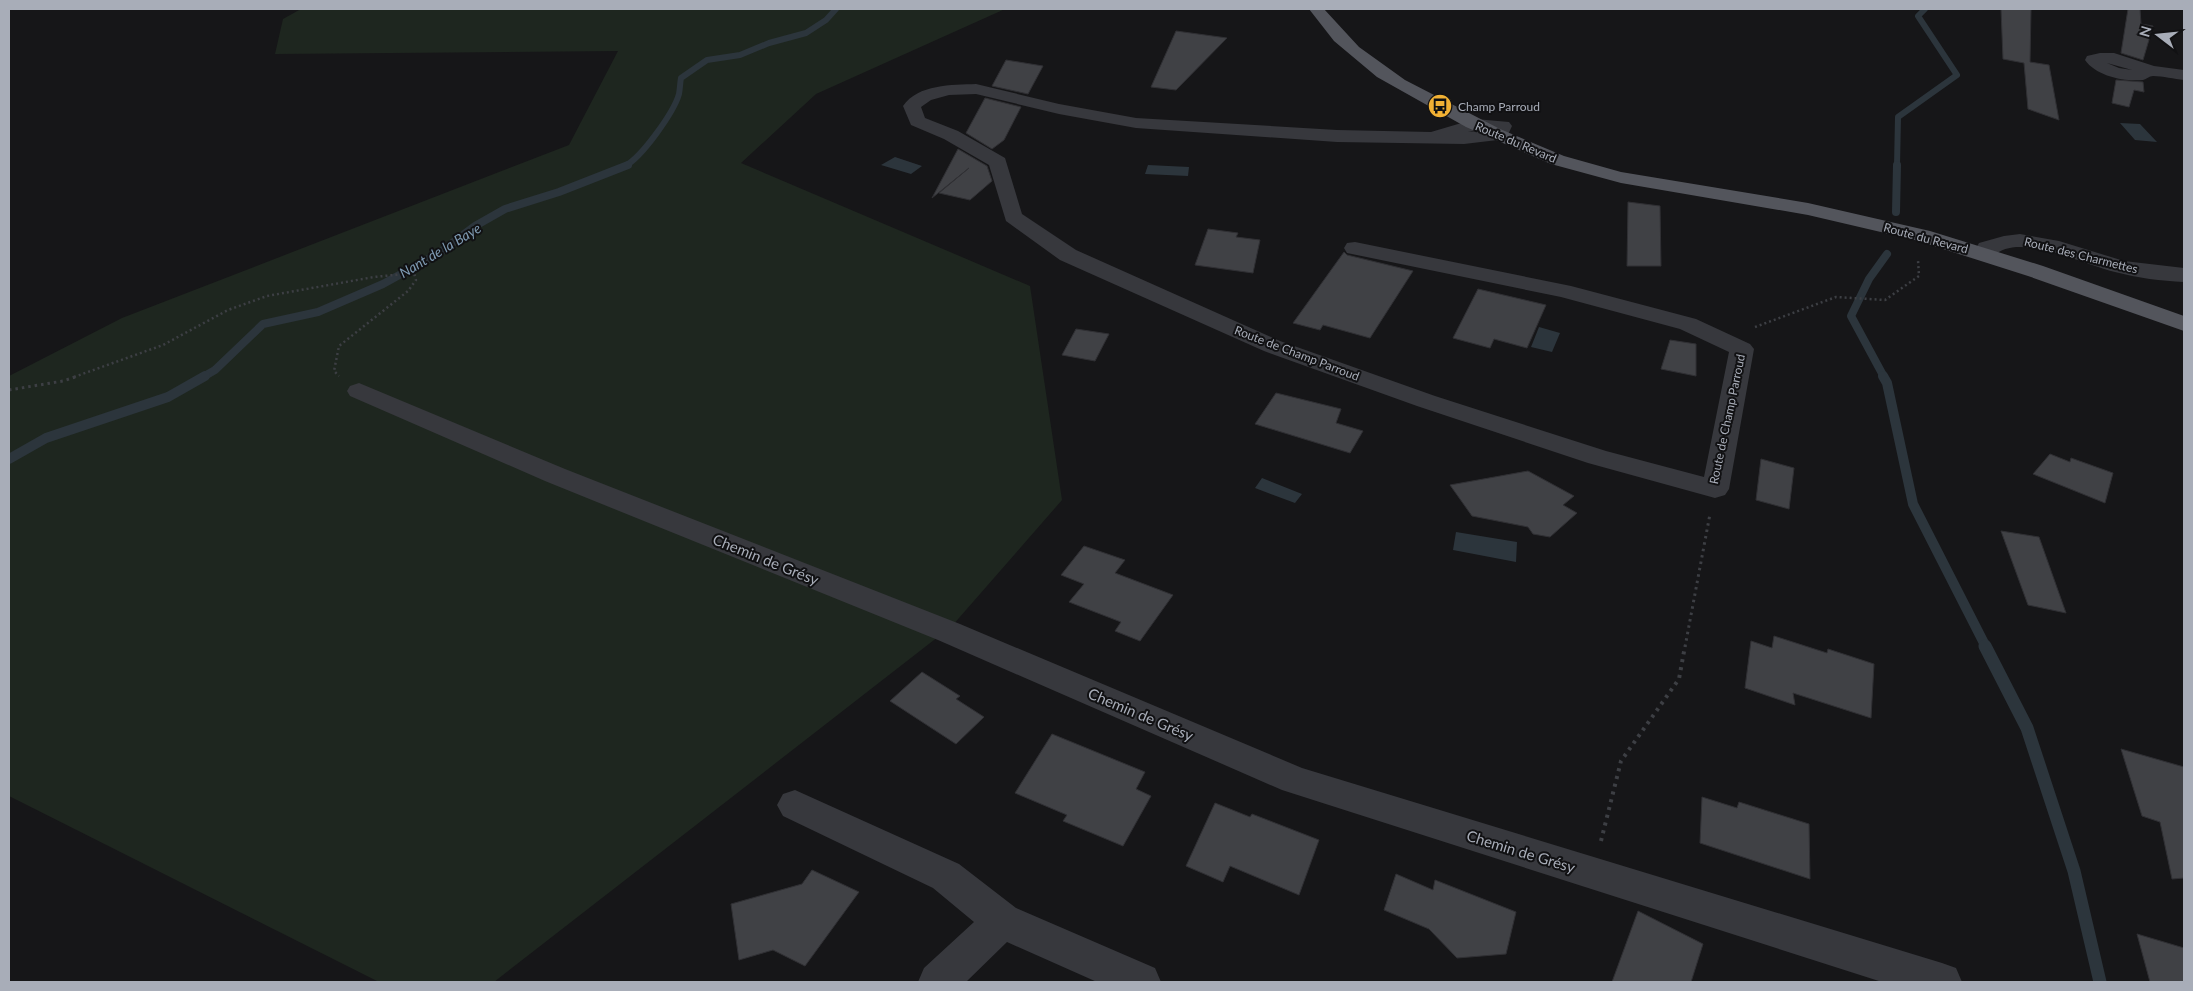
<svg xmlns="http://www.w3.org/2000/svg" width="2193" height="991" font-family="Lato,sans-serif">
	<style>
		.green { fill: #1e261f }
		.water { fill: #2c353c }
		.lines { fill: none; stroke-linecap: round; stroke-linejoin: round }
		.stream-far3 { stroke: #2c353c; stroke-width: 6 }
		.stream-far2 { stroke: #2c353c; stroke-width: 8 }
		.stream-far1 { stroke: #2c353c; stroke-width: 10 }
		.stream { stroke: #2c353c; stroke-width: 13 }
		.building { fill: #404145; stroke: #303034 }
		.path-far2 { stroke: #3d3f44; stroke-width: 2.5; stroke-dasharray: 2 3; stroke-linecap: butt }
		.path-far1 { stroke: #3d3f44; stroke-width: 3; stroke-dasharray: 2.5 4; stroke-linecap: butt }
		.path { stroke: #3d3f44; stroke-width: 4; stroke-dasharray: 3 5; stroke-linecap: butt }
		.minor { fill: #37383d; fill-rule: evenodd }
		.major { fill: #53555c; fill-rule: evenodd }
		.labels { text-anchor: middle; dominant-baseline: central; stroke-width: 4; stroke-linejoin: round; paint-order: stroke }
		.far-poi-label { font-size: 12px; fill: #a8adb8; stroke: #111113; text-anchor: start }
		.far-street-label { font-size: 12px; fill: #a8adb8; stroke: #111113 }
		.far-water-label { font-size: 14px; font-style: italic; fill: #7f9bb3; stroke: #111113 }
		.street-label { font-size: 15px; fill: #a8adb8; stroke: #111113 }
	</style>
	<rect width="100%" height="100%" fill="#161618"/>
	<!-- green -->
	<path class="green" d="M 301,9 L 1005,9 L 816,94 L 741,163 L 1030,286 L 1062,500 L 952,626 L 494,982 L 379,982 L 9,796 L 9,376 L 122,318 L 569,145 L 618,51 L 275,54 L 283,19 Z"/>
	<!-- water -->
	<path class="water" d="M 2120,123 L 2140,124 L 2157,142 L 2135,140 Z
		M 895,157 L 922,166 L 911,174 L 881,165 Z
		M 1148,165 L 1189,167 L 1188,176 L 1145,174 Z
		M 1539,327 L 1560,333 L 1552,352 L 1531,347 Z
		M 1262,478 L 1302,494 L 1295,503 L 1255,488 Z
		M 1456,532 L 1517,542 L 1516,562 L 1453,550 Z"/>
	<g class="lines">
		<!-- stream-far3 -->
		<path class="stream-far3" d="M 625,166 C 642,157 674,112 679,94 C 680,89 680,83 681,78 L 707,60 L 740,55 L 769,43 L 806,33 L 826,20 L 836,9
			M 1897,166 L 1898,117 L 1957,75 L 1918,16 L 1925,9"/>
		<!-- stream-far2 -->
		<path class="stream-far2" d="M 1896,212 L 1897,165
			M 203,377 L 215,370 L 263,324 L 318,312 L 383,284 L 439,253 L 475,226 L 505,209 L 559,192 L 628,165
			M 1884,377 L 1851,316 L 1869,279 L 1887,254"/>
		<!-- stream-far1 -->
		<path class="stream-far1" d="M 1883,376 L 1887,383 L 1913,504 L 1986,647
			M 9,459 L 46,438 L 168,397 L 205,376"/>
		<!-- stream -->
		<path class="stream" d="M 1985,646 L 2027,728 L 2074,871 L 2100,982"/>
	</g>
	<!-- building -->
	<path class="building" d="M 2001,9 L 2031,9 L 2030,62 L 2049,65 L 2059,120 L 2028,109 L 2024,63 L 2003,59 Z
		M 2128,9 L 2140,9 L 2141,24 L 2153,26 L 2143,60 L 2121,53 Z
		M 1176,31 L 1227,38 L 1176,90 L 1151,87 Z
		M 1006,60 L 1043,66 L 1028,94 L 992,86 Z
		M 2116,80 L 2143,82 L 2144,92 L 2134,90 L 2129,107 L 2112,103 Z
		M 985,98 L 1021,107 L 1004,140 L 992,149 L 966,133 Z
		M 958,149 L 987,166 L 992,181 L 970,200 L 939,193 L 969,168 L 932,198 Z
		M 1628,202 L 1660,206 L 1661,266 L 1627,266 Z
		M 1208,229 L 1238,233 L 1236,237 L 1260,240 L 1253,273 L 1195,265 Z
		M 1344,252 L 1347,255 L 1413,271 L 1370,338 L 1323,325 L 1320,330 L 1293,323 Z
		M 1478,289 L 1546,305 L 1527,348 L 1494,339 L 1490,348 L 1453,338 Z
		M 1076,329 L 1109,334 L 1095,361 L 1062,355 Z
		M 1670,340 L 1696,344 L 1696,376 L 1661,369 Z
		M 1276,393 L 1341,409 L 1336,423 L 1363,431 L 1350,453 L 1255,424 Z
		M 2050,454 L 2070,462 L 2071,458 L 2113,473 L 2105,503 L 2033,474 Z
		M 1761,459 L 1794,468 L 1789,509 L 1756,500 Z
		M 1528,471 L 1574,496 L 1563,505 L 1577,513 L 1550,537 L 1533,534 L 1528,527 L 1472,516 L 1450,485 Z
		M 2001,531 L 2039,537 L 2066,613 L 2028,605 Z
		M 1084,546 L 1125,560 L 1115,573 L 1173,595 L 1140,641 L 1115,631 L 1121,622 L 1069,602 L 1084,584 L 1061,575 Z
		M 1774,636 L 1827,653 L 1828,649 L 1874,664 L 1871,718 L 1793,693 L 1795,705 L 1745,688 L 1751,641 L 1772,648 Z
		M 922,672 L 960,696 L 956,699 L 984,717 L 956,744 L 890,701 Z
		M 1052,734 L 1145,772 L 1136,789 L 1151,796 L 1123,846 L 1063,821 L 1067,815 L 1015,793 Z
		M 2121,749 L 2184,767 L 2184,878 L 2172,879 L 2160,822 L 2142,816 Z
		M 1702,797 L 1737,808 L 1739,802 L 1809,824 L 1810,879 L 1700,843 Z
		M 1215,803 L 1250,817 L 1252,814 L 1319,840 L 1299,895 L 1230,866 L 1223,882 L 1186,866 Z
		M 812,870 L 859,892 L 805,966 L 773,950 L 739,960 L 731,904 L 802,884 Z
		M 1396,874 L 1433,890 L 1435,880 L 1516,912 L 1506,954 L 1457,958 L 1429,929 L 1384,910 Z
		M 1638,911 L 1703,944 L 1691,982 L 1612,982 Z
		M 2137,934 L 2184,948 L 2184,982 L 2150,982 Z"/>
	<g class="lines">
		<!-- path-far2 -->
		<path class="path-far2" d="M 1755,327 L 1836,297 L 1885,300 L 1919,276 L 1918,260
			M 74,377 L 163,345 L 228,310 L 267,296 L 374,277 L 414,273 L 416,280 L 408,291 L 339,346 L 334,371 L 339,376"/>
		<!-- path-far1 -->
		<path class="path-far1" d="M 9,390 L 63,381 L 78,376
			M 1685,647 L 1710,514"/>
		<!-- path -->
		<path class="path" d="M 1601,841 L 1621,761 L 1679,679 L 1685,646"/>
		<!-- minor -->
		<path class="minor" d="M 2100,53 L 2114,53 L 2154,66 L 2184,70 L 2184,80 C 2174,79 2163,76 2153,76 C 2149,76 2147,79 2143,80 C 2124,82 2096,76 2085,60 L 2087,56 ZM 2107,63 L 2132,70 L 2119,68 Z
			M 976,84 L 1059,104 L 1136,118 L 1337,130 L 1431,132 L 1475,119 L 1509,122 L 1512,126 L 1506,139 L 1464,144 L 1337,142 L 1136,128 L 1059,114 L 976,94 L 949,95 L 931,100 L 921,107 L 925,118 L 958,131 L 1005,158 L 1022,214 L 1076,250 L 1280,341 L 1435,396 L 1606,451 L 1704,477 L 1729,352 L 1680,329 L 1561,297 L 1347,253 L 1344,248 L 1347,243 L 1355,242 L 1571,286 L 1696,319 L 1750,344 L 1754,349 L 1729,489 L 1725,495 L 1715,498 L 1588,463 L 1417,406 L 1264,351 L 1060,260 L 1006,221 L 989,165 L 944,139 L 911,125 L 903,106 C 918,84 952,85 976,84 ZM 1476,130 L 1488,130 L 1468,132 Z
			M 2020,234 L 2059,241 L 2124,261 L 2184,268 L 2184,282 C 2161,281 2138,278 2115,272 C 2087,266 2012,228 1992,259 L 1984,260 L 1976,259 L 1973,254 L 1979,243 L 2004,236 Z
			M 359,383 L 565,469 L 960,624 L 1302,768 L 1942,963 L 1956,968 L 1962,982 L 1882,982 L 1282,790 L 938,640 L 545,481 L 350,396 L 347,391 L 350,386 Z
			M 795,790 L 959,864 L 1016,908 L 1155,968 L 1161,982 L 1097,982 L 1007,942 L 966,982 L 918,982 L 924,968 L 974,922 L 933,888 L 783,816 L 777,805 L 783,794 Z"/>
		<!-- major -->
		<path class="major" d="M 1309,9 L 1324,9 L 1359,47 L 1405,80 L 1500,129 L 1564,156 L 1621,172 L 1808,203 L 1930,231 L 2043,266 L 2184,316 L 2184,331 L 2028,276 L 1915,240 L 1808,215 L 1621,183 L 1551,164 L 1466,127 L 1377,77 L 1334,41 Z"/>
	</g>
	<!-- icons -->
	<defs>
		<g id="bus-disc" transform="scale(1.25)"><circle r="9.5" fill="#f2b134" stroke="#111113"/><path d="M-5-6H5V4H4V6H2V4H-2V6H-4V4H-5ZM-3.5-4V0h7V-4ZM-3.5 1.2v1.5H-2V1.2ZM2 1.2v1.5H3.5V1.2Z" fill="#111"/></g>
	</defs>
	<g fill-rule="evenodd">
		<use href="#bus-disc" x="1440" y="106"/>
	</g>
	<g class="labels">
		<!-- far-poi labels -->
		<g class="far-poi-label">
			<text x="1458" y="106">Champ Parroud</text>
		</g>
		<!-- far-street labels -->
		<g class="far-street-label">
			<text transform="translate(1516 142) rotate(23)">Route du Revard</text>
			<text transform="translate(1926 238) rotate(15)">Route du Revard</text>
			<text transform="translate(2081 255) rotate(14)">Route des Charmettes</text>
			<text transform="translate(1297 353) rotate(21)">Route de Champ Parroud</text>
			<text transform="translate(1727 419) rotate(-78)">Route de Champ Parroud</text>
		</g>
		<!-- far-water labels -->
		<g class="far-water-label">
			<text transform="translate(440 250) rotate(-31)">Nant de la Baye</text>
		</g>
		<!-- street labels -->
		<g class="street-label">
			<text transform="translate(766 559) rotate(22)">Chemin de Grésy</text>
			<text transform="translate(1141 714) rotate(23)">Chemin de Grésy</text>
			<text transform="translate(1521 851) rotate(17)">Chemin de Grésy</text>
		</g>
	</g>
	<!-- border -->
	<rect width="2193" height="991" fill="none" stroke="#a8adb8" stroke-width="20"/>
	<!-- north arrow -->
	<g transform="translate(2158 35) rotate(286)" stroke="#111113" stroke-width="4" paint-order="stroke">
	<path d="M0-4L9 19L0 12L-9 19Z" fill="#a8adb8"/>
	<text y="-8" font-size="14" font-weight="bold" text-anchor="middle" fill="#a8adb8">N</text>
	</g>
</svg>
